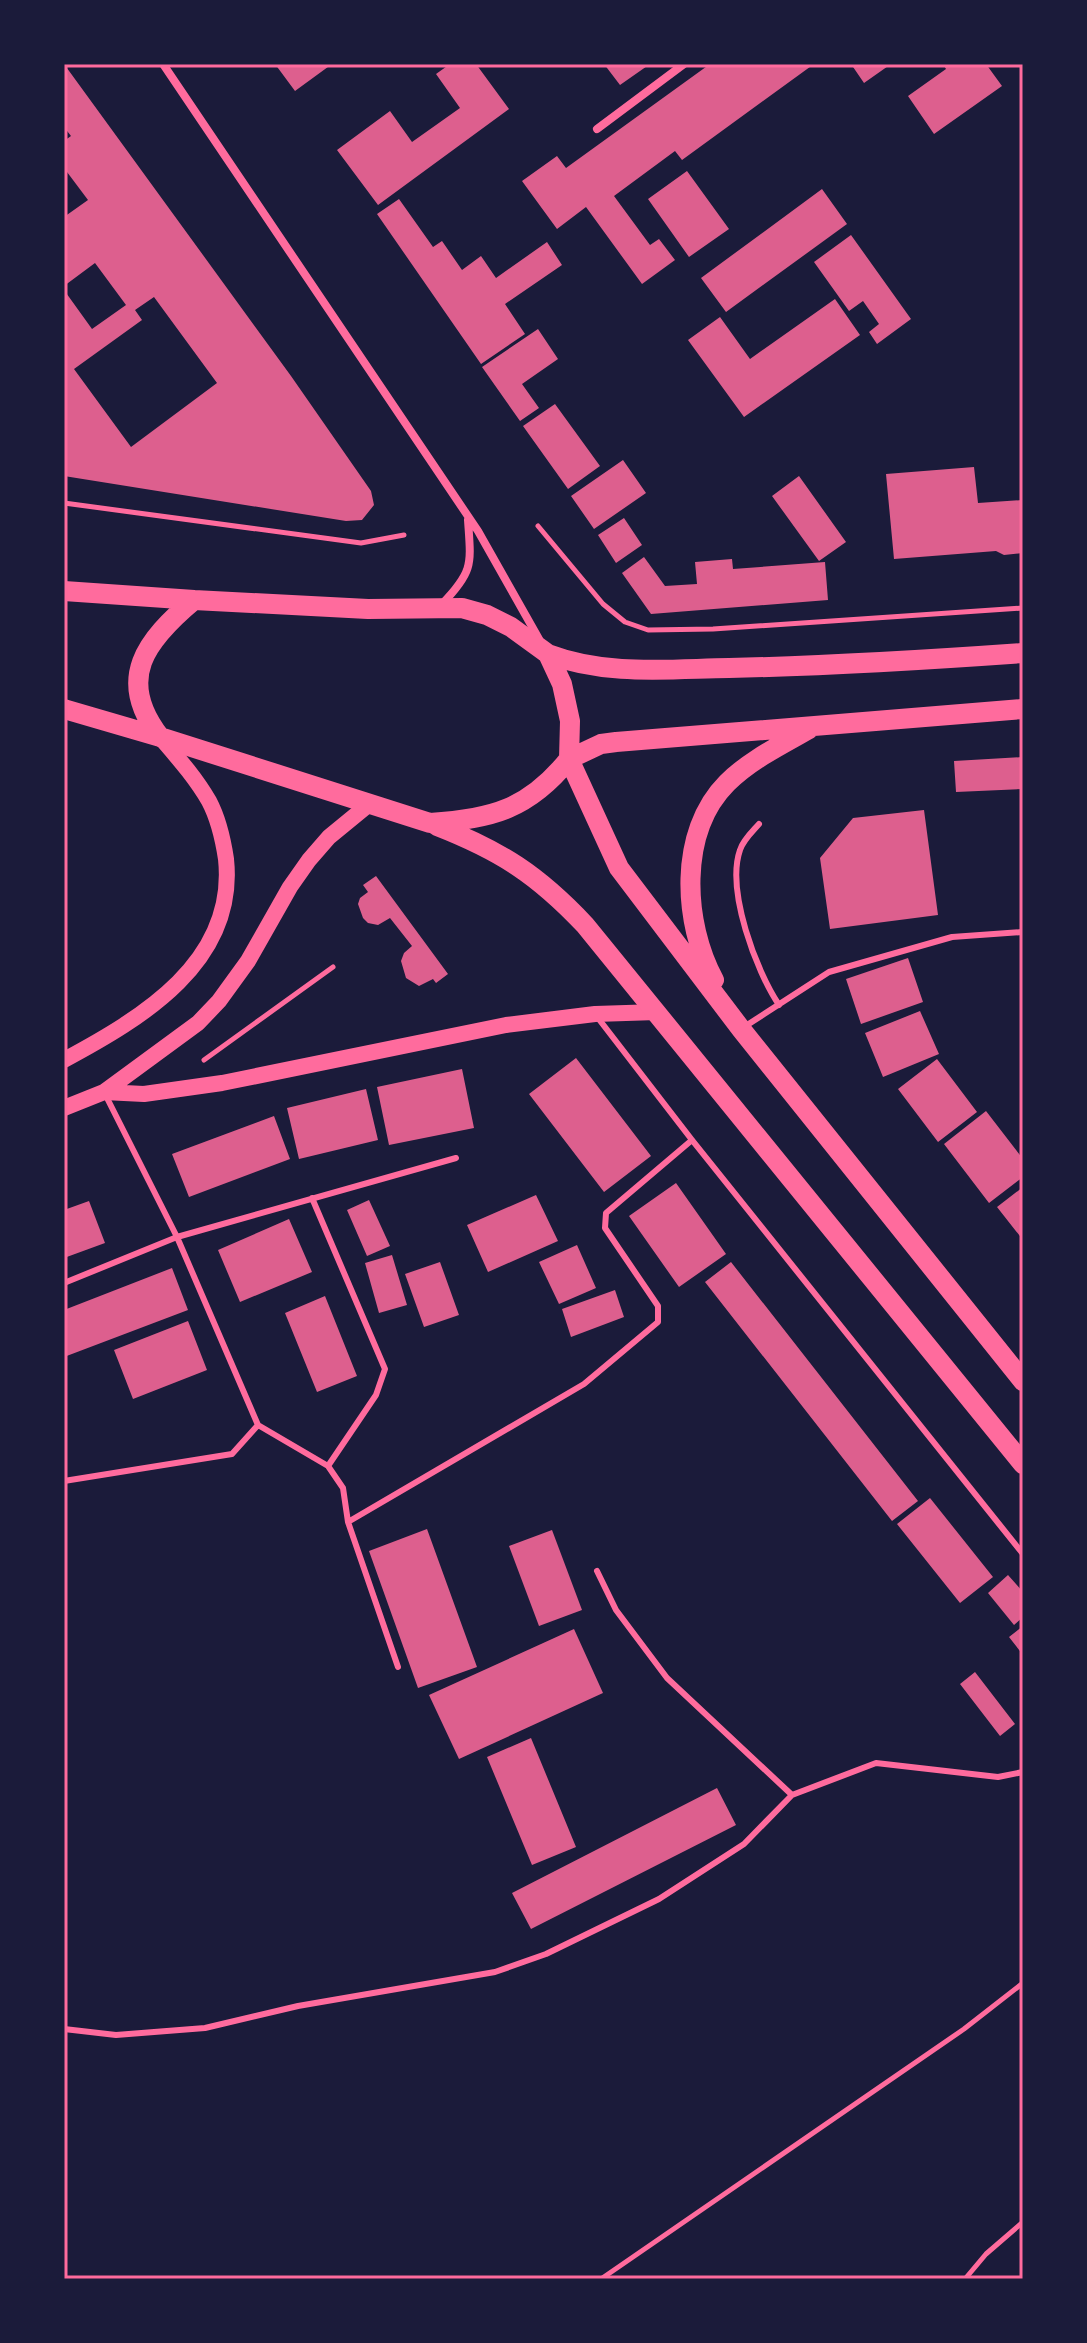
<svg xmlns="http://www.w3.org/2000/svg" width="1087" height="2343" font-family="'Work Sans',sans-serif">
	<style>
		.building { fill: #dd5f8e; fill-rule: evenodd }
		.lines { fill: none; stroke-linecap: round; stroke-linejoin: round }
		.path { stroke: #ff6b9d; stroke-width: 5 }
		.service { stroke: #ff6b9d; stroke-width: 6 }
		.minor { stroke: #ff6b9d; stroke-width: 8 }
		.secondary { stroke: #ff6b9d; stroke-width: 16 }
		.primary { stroke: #ff6b9d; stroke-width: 20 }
		.neatline { fill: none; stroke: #ff6b9d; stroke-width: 3 }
	</style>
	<rect width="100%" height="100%" fill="#1b1b3a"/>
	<!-- building -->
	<path class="building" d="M 64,64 L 291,376 L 371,491 L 374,505 L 362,520 L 346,521 L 64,476 L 64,290 L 92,329 L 126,305 L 95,263 L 64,286 L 64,217 L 88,200 L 64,168 L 64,141 L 71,136 L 64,127 ZM 154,297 L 217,383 L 131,447 L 74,369 L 142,320 L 135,310 Z
		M 275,64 L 332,64 L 295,91 Z
		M 450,64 L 476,64 L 509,109 L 378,205 L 337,150 L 390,111 L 412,142 L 460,108 L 436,74 Z
		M 604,64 L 650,64 L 620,85 Z
		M 710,64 L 814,64 L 682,160 L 675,151 L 614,196 L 650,245 L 659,239 L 675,260 L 642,284 L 586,207 L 557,229 L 522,181 L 557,156 L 566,168 Z
		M 851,64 L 891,64 L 864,83 Z
		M 943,64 L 986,64 L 1002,86 L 934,134 L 908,96 L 946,69 Z
		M 687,171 L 729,229 L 689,257 L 648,199 Z
		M 822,189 L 847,224 L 726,312 L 701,278 Z
		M 399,199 L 433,247 L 442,241 L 462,270 L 481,256 L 496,278 L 547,242 L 562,265 L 505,304 L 525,334 L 481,364 L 377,214 Z
		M 851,235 L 911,319 L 877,344 L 869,332 L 879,324 L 863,301 L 849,311 L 814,262 Z
		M 835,299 L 860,335 L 744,417 L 688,340 L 720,317 L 750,359 Z
		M 538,329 L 558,359 L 522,384 L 539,408 L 520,421 L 482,367 Z
		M 555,404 L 600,466 L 568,489 L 523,426 Z
		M 623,460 L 646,493 L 594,529 L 571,496 Z
		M 974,467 L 978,503 L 1023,500 L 1023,553 L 1004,555 L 996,551 L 894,559 L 886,474 Z
		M 799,476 L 846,542 L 819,561 L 772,496 Z
		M 624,518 L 642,545 L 616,563 L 598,535 Z
		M 644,557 L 665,586 L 697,584 L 695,562 L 732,559 L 733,569 L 825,562 L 828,600 L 651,614 L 622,573 Z
		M 1023,757 L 1023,789 L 956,792 L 954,761 Z
		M 924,810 L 938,915 L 830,929 L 820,858 L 853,818 Z
		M 376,876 L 448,974 L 436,983 L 433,979 L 419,986 L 406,978 L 401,961 L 404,953 L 412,946 L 390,918 L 378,925 L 368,923 L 363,918 L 358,904 L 360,898 L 368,892 L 363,885 Z
		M 908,958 L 923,1002 L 861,1024 L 846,979 Z
		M 920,1011 L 939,1054 L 883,1077 L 865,1033 Z
		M 576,1058 L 651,1156 L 604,1192 L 529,1094 Z
		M 937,1059 L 977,1112 L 938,1142 L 898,1089 Z
		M 462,1069 L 474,1128 L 389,1145 L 377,1087 Z
		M 366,1089 L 378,1140 L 299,1159 L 287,1108 Z
		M 986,1111 L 1023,1159 L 1023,1177 L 989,1203 L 944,1144 Z
		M 274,1116 L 290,1159 L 189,1197 L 172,1154 Z
		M 676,1183 L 726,1254 L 679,1287 L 629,1216 Z
		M 1023,1187 L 1023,1240 L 997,1207 Z
		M 536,1195 L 558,1241 L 488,1272 L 467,1225 Z
		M 369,1200 L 390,1246 L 367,1256 L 347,1210 Z
		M 89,1201 L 105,1243 L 64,1258 L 64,1210 Z
		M 289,1219 L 312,1272 L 240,1302 L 218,1250 Z
		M 577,1245 L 596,1288 L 559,1304 L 539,1262 Z
		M 392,1255 L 407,1305 L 379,1313 L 365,1263 Z
		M 440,1262 L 459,1315 L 424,1327 L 405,1274 Z
		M 731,1262 L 918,1501 L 892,1521 L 705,1282 Z
		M 172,1268 L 188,1310 L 64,1357 L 64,1310 Z
		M 615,1290 L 624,1317 L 571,1337 L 562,1309 Z
		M 325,1296 L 357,1376 L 317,1392 L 285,1313 Z
		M 188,1321 L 207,1370 L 133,1399 L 114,1350 Z
		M 930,1498 L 993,1577 L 960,1603 L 897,1524 Z
		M 427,1529 L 477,1667 L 418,1688 L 369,1551 Z
		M 552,1530 L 582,1610 L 539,1626 L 509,1546 Z
		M 1008,1575 L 1023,1592 L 1023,1617 L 1014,1625 L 988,1593 Z
		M 1023,1626 L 1023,1655 L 1009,1637 Z
		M 574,1629 L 603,1693 L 459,1759 L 429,1695 Z
		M 975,1672 L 1015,1724 L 1000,1736 L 960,1684 Z
		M 531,1738 L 576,1847 L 532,1865 L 487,1757 Z
		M 717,1788 L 736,1825 L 531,1929 L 512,1893 Z"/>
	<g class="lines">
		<!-- path -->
		<path class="path" d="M 64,503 L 361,543 L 404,535
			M 538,526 L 603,604 L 625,622 L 648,630 L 713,629 L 1023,608
			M 204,1060 L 333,967
			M 601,2279 L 964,2029 L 1023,1983
			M 965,2279 L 986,2254 L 1023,2222"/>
		<!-- service -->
		<path class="service" d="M 759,824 C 752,832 743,840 740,850 C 726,890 756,971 779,1005
			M 598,1018 L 692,1140 L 1023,1554
			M 744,1027 L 829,972 L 952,937 L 1023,932
			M 105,1094 L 177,1237 L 258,1425 L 328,1466 L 343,1488 L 348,1522 L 398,1667
			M 312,1198 L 385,1369 L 376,1395 L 328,1466
			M 64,1283 L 177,1237 L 456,1158
			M 64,1481 L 232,1454 L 258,1425
			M 348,1522 L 584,1384 L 658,1322 L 658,1306 L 605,1228 L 606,1213 L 692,1140
			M 597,1571 L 616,1610 L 667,1678 L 792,1795
			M 64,2029 L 116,2035 L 205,2028 L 298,2006 L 495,1972 L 546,1954 L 659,1899 L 744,1844 L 792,1795 L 876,1763 L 998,1777 L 1023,1772"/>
		<!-- minor -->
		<path class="minor" d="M 163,64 L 478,531 L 539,639
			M 597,129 L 684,64
			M 442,604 C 474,571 471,564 468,520"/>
		<!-- secondary -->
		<path class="secondary" d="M 64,1060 C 142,1018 237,962 226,859 C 223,839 218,818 209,801 C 195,777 178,758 160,737
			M 104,1092 L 144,1094 L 222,1083 L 506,1025 L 595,1014 L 657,1012
			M 64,1108 L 104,1092 L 198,1023 L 219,1001 L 248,961 L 290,887 L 309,860 L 329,837 L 368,805"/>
		<!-- primary -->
		<path class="primary" d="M 64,591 L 194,600
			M 194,600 L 368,609 L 462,608 L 487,615 L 511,627 L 548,654 L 562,684 L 570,721 L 569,759 C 529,809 492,819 430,823 L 160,737 C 115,679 146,640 194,600 Z
			M 548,654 C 606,676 667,669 729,668 C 827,666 925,660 1023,653
			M 64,709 L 160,737
			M 569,759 L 619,868 L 741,1029 L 1023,1381
			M 569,759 L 601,744 L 616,742 L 1023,709
			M 437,826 C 501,851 538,875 585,925 L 1023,1464
			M 714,980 C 683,923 678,832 727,783 C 750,760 781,745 809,729"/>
	</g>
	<!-- border -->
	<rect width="1087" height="2343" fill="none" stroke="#1b1b3a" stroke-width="132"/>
	<rect x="66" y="66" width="955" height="2211" class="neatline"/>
</svg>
